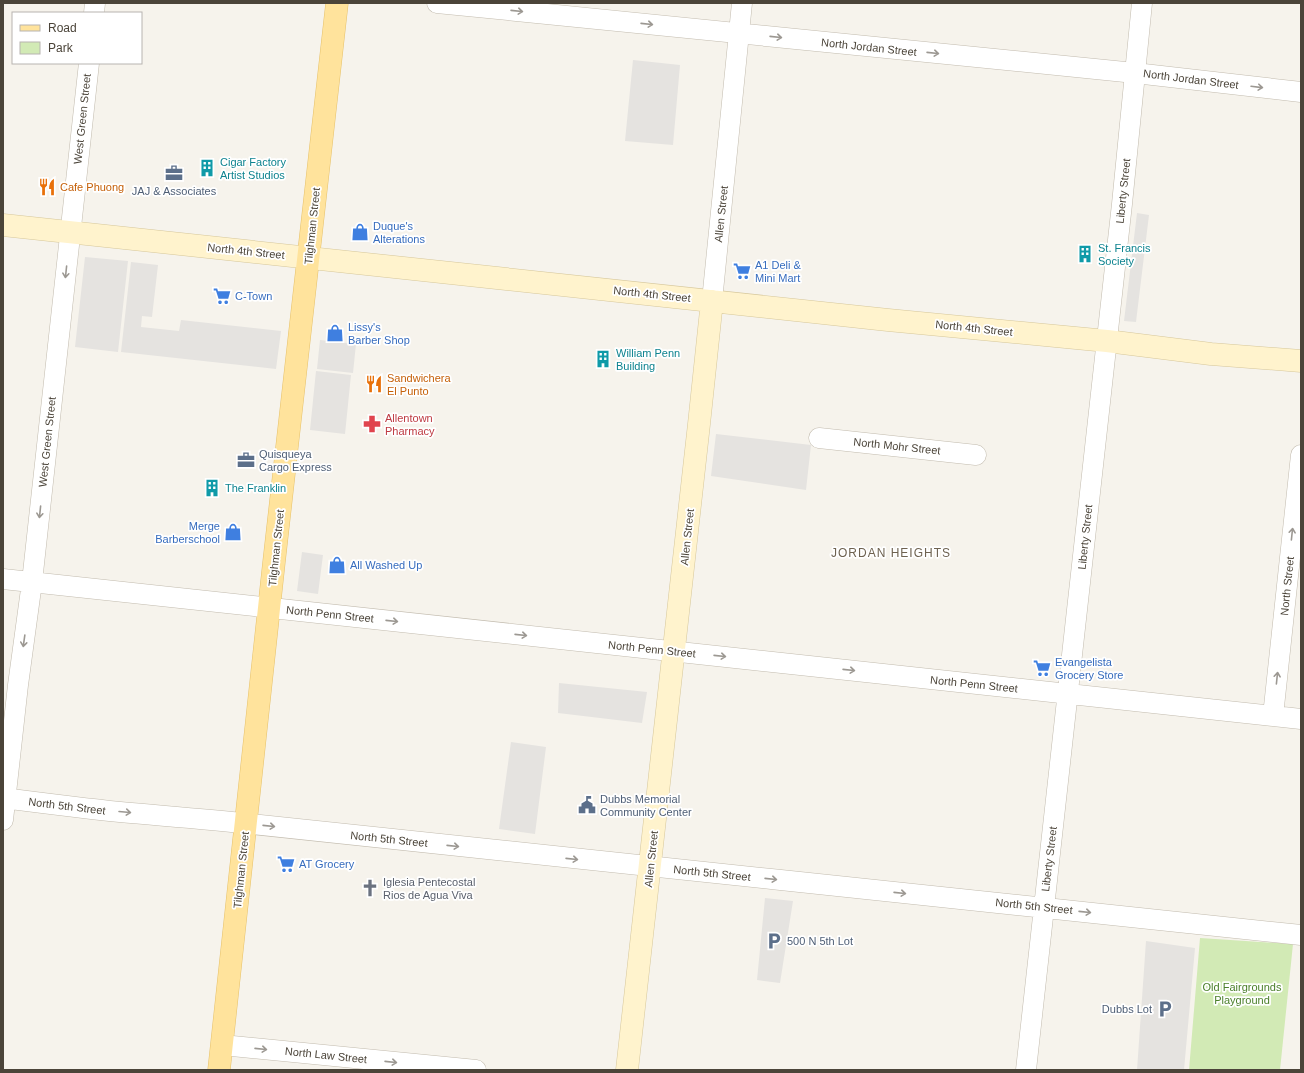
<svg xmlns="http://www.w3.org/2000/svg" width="1304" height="1073" font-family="Helvetica,sans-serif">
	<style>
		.green { fill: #d2eab5 }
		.parking { fill: #e5e3e0 }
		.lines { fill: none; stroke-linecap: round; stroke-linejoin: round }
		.street-casing { stroke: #c2bbae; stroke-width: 21 }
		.secondary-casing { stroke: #d6c79b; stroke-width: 23 }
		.primary-casing { stroke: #e6c16a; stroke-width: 23 }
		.street { stroke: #fff; stroke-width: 20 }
		.secondary { stroke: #fff3cd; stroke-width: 22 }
		.primary { stroke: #ffe39c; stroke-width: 22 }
		.oneway { stroke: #9c9892 }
		.labels { text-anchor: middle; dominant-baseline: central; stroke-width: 3.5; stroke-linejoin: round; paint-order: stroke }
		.street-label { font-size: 11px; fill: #4b4439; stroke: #fff }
		.culture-label { font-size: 11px; fill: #0d838f; stroke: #fff; text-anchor: start }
		.food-label { font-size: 11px; fill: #c56008; stroke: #fff; text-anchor: start }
		.service-label { font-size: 11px; fill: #4e5e75; stroke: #fff; text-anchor: start }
		.shop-label { font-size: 11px; fill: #366cbe; stroke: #fff; text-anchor: start }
		.health-label { font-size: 11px; fill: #be3a42; stroke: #fff; text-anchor: start }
		.worship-label { font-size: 11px; fill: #5b616d; stroke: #fff; text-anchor: start }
		.park-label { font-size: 11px; fill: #4a7f2a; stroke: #fff }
		.neighbourhood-label { font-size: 12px; letter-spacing: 1px; fill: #6e6250; stroke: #fff }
	</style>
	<rect width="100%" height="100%" fill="#f6f3ec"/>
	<!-- green -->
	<path class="green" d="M 1200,938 L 1293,944 L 1280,1070 L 1189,1070 Z"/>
	<!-- parking -->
	<path class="parking" d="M 633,60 L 680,65 L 673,145 L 625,141 Z
		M 1137,213 L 1149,215 L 1136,322 L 1124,321 Z
		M 85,257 L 128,261 L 118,352 L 75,347 Z
		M 131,262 L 158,265 L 152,317 L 142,316 L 141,327 L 179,331 L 181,320 L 281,331 L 276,369 L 121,352 Z
		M 320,340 L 356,344 L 353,373 L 317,369 Z
		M 316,371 L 351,375 L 345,434 L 310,430 Z
		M 716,434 L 811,445 L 806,490 L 711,476 Z
		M 302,552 L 323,555 L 318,594 L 297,591 Z
		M 559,683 L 647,692 L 642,723 L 558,713 Z
		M 511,742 L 546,747 L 535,834 L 499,829 Z
		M 765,898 L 793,901 L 780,983 L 757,980 Z
		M 1146,941 L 1195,948 L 1184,1070 L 1137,1070 Z"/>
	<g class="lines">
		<!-- street casing -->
		<g class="street-casing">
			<path id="street" d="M 437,3 L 1135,73 L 1301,92
				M 94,13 L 95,3
				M 712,301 L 742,3
				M 819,438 L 976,455
				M 3,579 L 1301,719
				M 1273,716 L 1301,455
				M 3,798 C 42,803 81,808 120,812 C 164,816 207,819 251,824 C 601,862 951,897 1301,935
				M 3,820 L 18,685 L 32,582 L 89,63
				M 222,1045 L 476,1070
				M 1026,1070 L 1122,204 L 1142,3"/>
		</g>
		<!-- secondary casing -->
		<g class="secondary-casing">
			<path id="secondary" d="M 3,225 L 888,320 L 1107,341 L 1211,354 L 1301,361
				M 627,1070 L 699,424 L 712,301"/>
		</g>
		<!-- primary casing -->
		<g class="primary-casing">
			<path id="primary" d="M 219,1070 L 274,562 L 337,3"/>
		</g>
		<!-- street -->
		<use href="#street" class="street"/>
		<!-- secondary -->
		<use href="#secondary" class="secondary"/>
		<!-- primary -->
		<use href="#primary" class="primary"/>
	</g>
	<!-- one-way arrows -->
	<defs><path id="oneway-shaft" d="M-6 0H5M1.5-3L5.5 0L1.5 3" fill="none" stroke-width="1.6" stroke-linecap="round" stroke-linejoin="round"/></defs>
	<g class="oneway">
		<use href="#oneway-shaft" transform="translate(517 11) rotate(6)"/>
		<use href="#oneway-shaft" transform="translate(647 24) rotate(6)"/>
		<use href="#oneway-shaft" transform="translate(776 37) rotate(6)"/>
		<use href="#oneway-shaft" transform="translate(933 53) rotate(6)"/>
		<use href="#oneway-shaft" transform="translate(1257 87) rotate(7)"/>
		<use href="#oneway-shaft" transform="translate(66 272) rotate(96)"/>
		<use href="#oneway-shaft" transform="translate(40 512) rotate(96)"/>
		<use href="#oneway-shaft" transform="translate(1292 534) rotate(-84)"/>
		<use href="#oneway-shaft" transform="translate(392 621) rotate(6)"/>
		<use href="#oneway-shaft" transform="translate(521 635) rotate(6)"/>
		<use href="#oneway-shaft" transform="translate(24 641) rotate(98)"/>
		<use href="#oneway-shaft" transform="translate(720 656) rotate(6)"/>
		<use href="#oneway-shaft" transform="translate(849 670) rotate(6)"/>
		<use href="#oneway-shaft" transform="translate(1277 678) rotate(-84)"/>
		<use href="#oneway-shaft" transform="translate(125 812) rotate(5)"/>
		<use href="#oneway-shaft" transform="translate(269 826) rotate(6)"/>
		<use href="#oneway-shaft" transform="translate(453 846) rotate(6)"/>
		<use href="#oneway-shaft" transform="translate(572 859) rotate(6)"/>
		<use href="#oneway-shaft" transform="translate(771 879) rotate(6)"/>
		<use href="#oneway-shaft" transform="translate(900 893) rotate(6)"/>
		<use href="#oneway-shaft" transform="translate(1085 912) rotate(6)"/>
		<use href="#oneway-shaft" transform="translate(261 1049) rotate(6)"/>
		<use href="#oneway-shaft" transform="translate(391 1062) rotate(6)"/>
	</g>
	<!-- icons -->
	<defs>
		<g id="building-bare" transform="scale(1.38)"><path d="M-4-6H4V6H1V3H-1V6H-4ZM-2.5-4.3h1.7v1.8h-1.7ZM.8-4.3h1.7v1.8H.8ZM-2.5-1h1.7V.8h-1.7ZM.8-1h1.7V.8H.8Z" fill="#0f9aa8" stroke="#fff" stroke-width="2.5" paint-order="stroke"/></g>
		<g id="office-bare" transform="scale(1.38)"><path d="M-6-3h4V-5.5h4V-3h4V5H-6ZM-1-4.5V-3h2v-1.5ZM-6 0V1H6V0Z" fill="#5c6f8a" stroke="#fff" stroke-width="2.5" paint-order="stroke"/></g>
		<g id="restaurant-bare" transform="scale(1.38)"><path d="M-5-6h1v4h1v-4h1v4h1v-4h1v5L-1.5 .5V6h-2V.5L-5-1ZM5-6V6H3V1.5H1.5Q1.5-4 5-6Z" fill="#e8710a" stroke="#fff" stroke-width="2.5" paint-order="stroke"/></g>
		<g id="shop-bare" transform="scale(1.38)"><path d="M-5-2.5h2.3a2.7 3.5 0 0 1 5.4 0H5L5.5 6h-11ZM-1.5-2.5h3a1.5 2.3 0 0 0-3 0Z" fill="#3f7fe0" stroke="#fff" stroke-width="2.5" paint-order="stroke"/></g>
		<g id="supermarket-bare" transform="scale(1.38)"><path d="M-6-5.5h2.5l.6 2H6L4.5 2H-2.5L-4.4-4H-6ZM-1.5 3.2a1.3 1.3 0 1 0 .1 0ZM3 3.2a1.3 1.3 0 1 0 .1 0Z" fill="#3f7fe0" stroke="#fff" stroke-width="2.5" paint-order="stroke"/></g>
		<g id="pharmacy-bare" transform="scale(1.38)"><path d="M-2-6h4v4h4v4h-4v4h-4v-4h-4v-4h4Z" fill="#e0444e" stroke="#fff" stroke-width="2.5" paint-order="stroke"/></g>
		<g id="civic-bare" transform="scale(1.38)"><path d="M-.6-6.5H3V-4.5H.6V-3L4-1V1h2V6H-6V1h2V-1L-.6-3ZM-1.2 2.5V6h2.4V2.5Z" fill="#5c6f8a" stroke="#fff" stroke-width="2.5" paint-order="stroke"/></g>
		<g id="church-bare" transform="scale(1.38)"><path d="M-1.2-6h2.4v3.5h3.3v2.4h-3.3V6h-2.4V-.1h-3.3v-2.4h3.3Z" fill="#6b7280" stroke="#fff" stroke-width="2.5" paint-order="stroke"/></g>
		<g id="parking-bare" transform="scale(1.38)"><path d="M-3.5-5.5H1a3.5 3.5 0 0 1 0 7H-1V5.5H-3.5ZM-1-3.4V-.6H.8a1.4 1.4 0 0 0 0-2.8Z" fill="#5c6f8a" stroke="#fff" stroke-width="2.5" paint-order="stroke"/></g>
	</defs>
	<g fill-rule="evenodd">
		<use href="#building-bare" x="207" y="168"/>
		<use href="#office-bare" x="174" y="173"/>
		<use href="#restaurant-bare" x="47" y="187"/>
		<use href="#shop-bare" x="360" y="232"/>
		<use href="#building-bare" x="1085" y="254"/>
		<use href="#supermarket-bare" x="742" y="271"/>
		<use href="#supermarket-bare" x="222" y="296"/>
		<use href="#shop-bare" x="335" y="333"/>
		<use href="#building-bare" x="603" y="359"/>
		<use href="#restaurant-bare" x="374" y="384"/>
		<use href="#pharmacy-bare" x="372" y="424"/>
		<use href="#office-bare" x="246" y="460"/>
		<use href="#building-bare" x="212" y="488"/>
		<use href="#shop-bare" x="233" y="532"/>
		<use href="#shop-bare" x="337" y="565"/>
		<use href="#supermarket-bare" x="1042" y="668"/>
		<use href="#civic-bare" x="587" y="805"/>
		<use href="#supermarket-bare" x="286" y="864"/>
		<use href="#church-bare" x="370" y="888"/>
		<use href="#parking-bare" x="774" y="941"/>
		<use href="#parking-bare" x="1165" y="1009"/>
	</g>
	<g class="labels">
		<!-- street labels -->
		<g class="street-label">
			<text transform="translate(869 47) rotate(6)">North Jordan Street</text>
			<text transform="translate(1191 79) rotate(7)">North Jordan Street</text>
			<text transform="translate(82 119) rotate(-84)">West Green Street</text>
			<text transform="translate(1123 191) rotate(-84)">Liberty Street</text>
			<text transform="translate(721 214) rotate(-84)">Allen Street</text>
			<text transform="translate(312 226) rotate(-84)">Tilghman Street</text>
			<text transform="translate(246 251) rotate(6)">North 4th Street</text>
			<text transform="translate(652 294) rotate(6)">North 4th Street</text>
			<text transform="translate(974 328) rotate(6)">North 4th Street</text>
			<text transform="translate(47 442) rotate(-84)">West Green Street</text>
			<text transform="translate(897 446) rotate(6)">North Mohr Street</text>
			<text transform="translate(687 537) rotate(-84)">Allen Street</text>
			<text transform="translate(1085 537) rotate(-84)">Liberty Street</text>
			<text transform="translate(276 548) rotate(-84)">Tilghman Street</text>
			<text transform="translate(1287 586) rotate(-84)">North Street</text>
			<text transform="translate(330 614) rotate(6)">North Penn Street</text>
			<text transform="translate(652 649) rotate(6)">North Penn Street</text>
			<text transform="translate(974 684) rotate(6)">North Penn Street</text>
			<text transform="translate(67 806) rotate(7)">North 5th Street</text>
			<text transform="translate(389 839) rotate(6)">North 5th Street</text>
			<text transform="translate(651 859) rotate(-84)">Allen Street</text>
			<text transform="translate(1049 859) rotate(-83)">Liberty Street</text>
			<text transform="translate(241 870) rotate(-84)">Tilghman Street</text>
			<text transform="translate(712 873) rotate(6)">North 5th Street</text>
			<text transform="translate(1034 906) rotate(6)">North 5th Street</text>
			<text transform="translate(326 1055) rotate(6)">North Law Street</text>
		</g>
		<!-- culture labels -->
		<g class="culture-label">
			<text x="220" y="162">Cigar Factory<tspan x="220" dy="13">Artist Studios</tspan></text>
			<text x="1098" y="248">St. Francis<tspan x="1098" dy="13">Society</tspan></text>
			<text x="616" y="353">William Penn<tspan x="616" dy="13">Building</tspan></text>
			<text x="225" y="488">The Franklin</text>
		</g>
		<!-- food labels -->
		<g class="food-label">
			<text x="60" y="187">Cafe Phuong</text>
			<text x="387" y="378">Sandwichera<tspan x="387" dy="13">El Punto</tspan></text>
		</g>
		<!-- service labels -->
		<g class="service-label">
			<text x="174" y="191" text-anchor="middle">JAJ &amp; Associates</text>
			<text x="259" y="454">Quisqueya<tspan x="259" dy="13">Cargo Express</tspan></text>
			<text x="600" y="799">Dubbs Memorial<tspan x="600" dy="13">Community Center</tspan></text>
			<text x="787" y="941">500 N 5th Lot</text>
			<text x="1152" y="1009" text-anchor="end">Dubbs Lot</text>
		</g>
		<!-- shop labels -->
		<g class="shop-label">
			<text x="373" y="226">Duque's<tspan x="373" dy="13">Alterations</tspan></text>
			<text x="755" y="265">A1 Deli &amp;<tspan x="755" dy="13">Mini Mart</tspan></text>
			<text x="235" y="296">C-Town</text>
			<text x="348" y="327">Lissy's<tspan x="348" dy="13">Barber Shop</tspan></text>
			<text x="220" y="526" text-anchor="end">Merge<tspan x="220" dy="13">Barberschool</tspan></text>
			<text x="350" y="565">All Washed Up</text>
			<text x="1055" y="662">Evangelista<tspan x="1055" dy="13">Grocery Store</tspan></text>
			<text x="299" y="864">AT Grocery</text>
		</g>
		<!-- health labels -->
		<g class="health-label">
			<text x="385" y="418">Allentown<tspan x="385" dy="13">Pharmacy</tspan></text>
		</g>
		<!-- worship labels -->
		<g class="worship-label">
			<text x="383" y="882">Iglesia Pentecostal<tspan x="383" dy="13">Rios de Agua Viva</tspan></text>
		</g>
		<!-- park labels -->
		<g class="park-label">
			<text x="1242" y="987">Old Fairgrounds<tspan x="1242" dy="13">Playground</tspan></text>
		</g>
		<!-- neighbourhood labels -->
		<g class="neighbourhood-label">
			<text x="891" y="553">JORDAN HEIGHTS</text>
		</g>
	</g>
	<!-- border -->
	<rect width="1304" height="1073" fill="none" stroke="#4b4439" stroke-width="8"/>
	<!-- legend -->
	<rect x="12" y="12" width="130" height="52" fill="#ffffff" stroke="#b7b4b0"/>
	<rect x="20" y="25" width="20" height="6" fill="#ffe39c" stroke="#b7b4b0"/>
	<text x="48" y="32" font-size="12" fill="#4b4439">Road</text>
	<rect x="20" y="42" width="20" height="12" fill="#d2eab5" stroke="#b7b4b0"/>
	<text x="48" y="52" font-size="12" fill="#4b4439">Park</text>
</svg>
